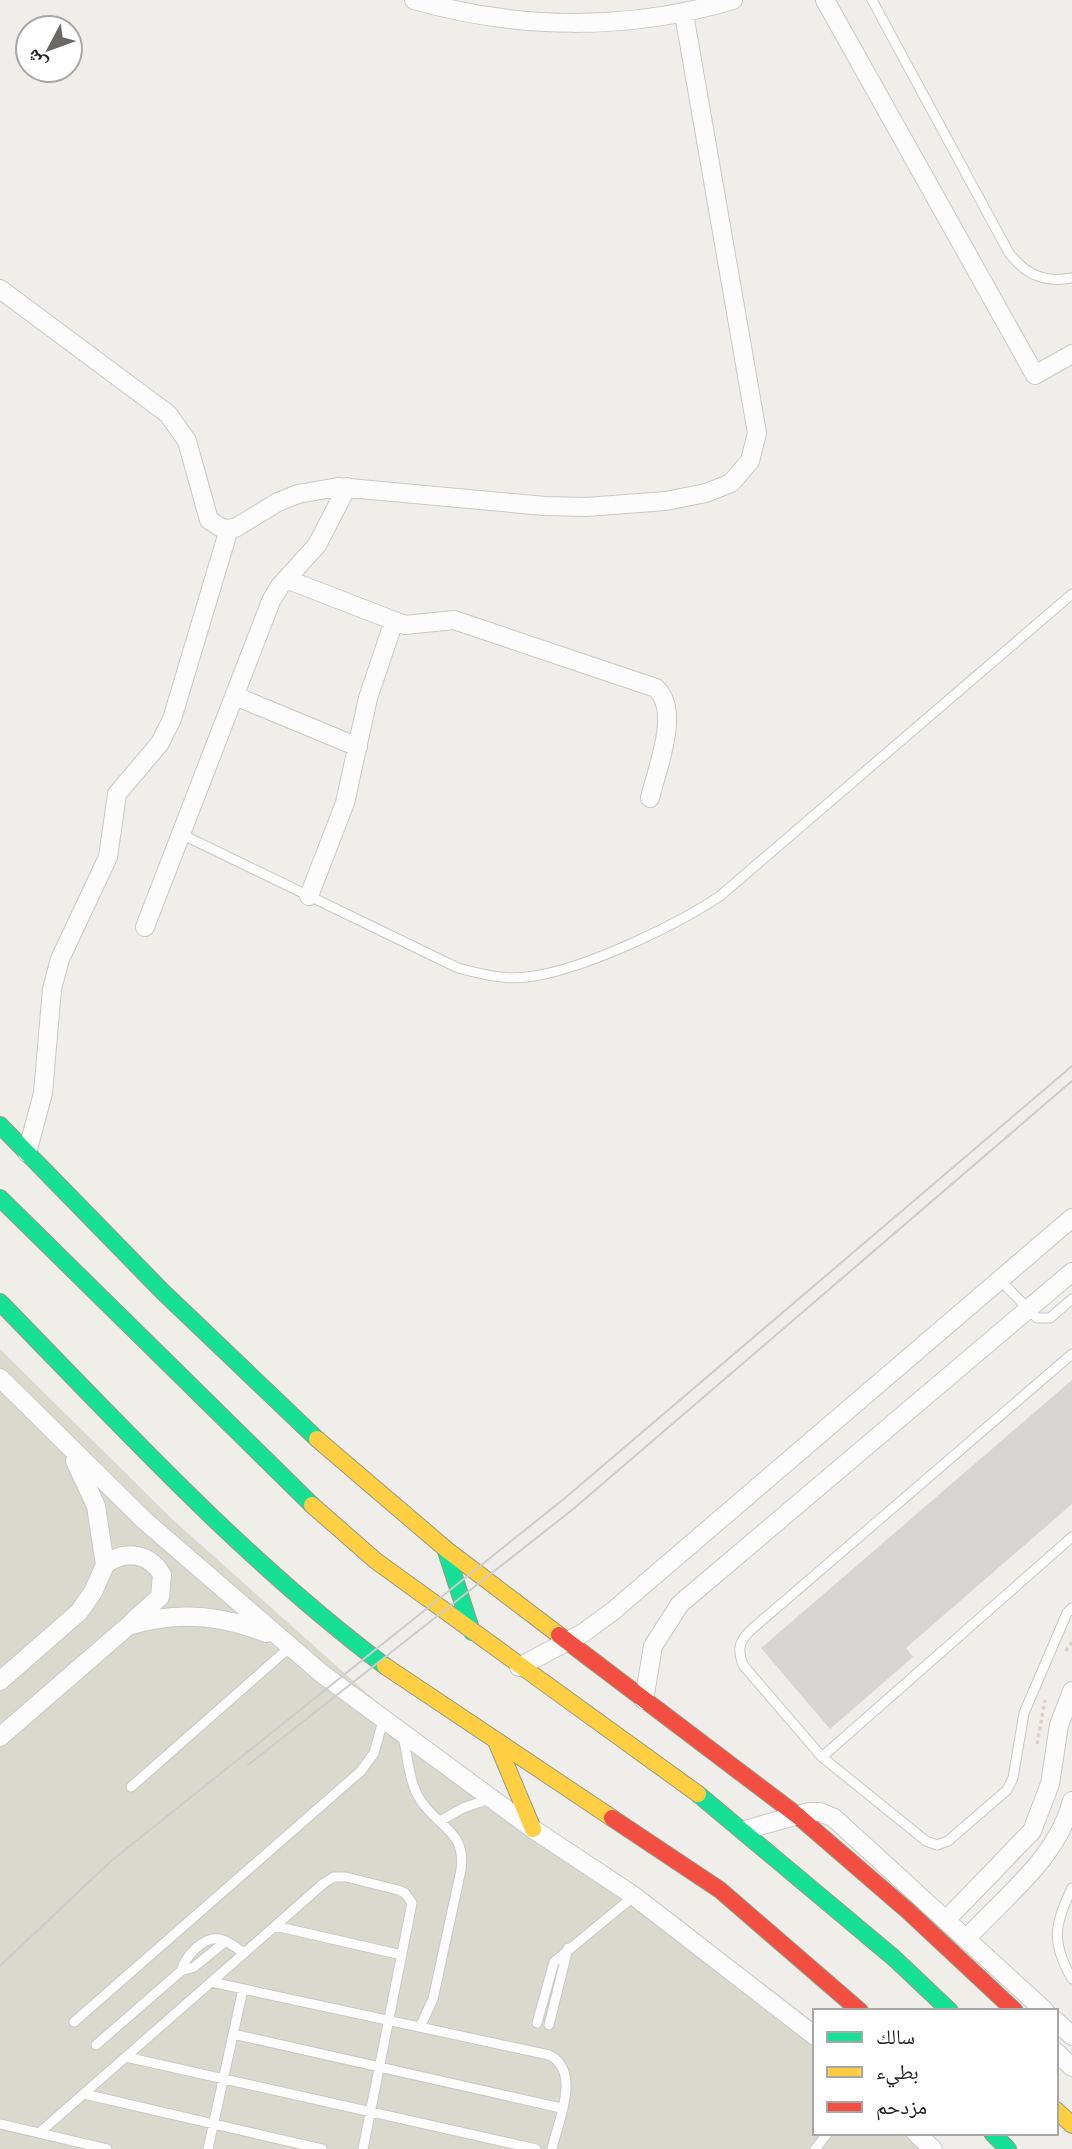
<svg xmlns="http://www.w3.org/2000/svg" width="1072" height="2149" font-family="Inter,'Noto Naskh Arabic',sans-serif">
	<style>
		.construction { fill: #d9d9cd }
		.building { fill: #d7d4d2 }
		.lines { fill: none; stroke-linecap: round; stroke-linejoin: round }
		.lane-casing { stroke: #c9c8c7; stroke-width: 11 }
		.street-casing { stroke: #c9c8c7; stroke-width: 20 }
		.fast-casing { stroke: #999a82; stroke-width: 18 }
		.slow-casing { stroke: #999a82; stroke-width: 18 }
		.jam-casing { stroke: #999a82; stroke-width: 18 }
		.path { stroke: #dccecd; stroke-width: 3.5; stroke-dasharray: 3.5 3.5; stroke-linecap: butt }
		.lane { stroke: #fdfcfc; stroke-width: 9 }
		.street { stroke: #fdfcfc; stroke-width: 18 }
		.fast { stroke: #16e098; stroke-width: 16 }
		.slow { stroke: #ffcf43; stroke-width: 16 }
		.jam { stroke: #f24e42; stroke-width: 16 }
		.tram { stroke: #ccc; stroke-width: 2 }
	</style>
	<rect width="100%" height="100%" fill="#f0eeeb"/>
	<!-- construction -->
	<path class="construction" d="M 0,1349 L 172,1519 L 389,1713 L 706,1943 L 815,2040 L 815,2133 L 920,2133 L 938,2149 L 0,2149 Z"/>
	<!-- building -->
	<path class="building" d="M 1072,1380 L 1072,1504 L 906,1648 L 913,1657 L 830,1729 L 761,1648 Z"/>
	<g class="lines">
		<!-- lane casing -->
		<g class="lane-casing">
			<path id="lane" d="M 872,0 L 1009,253 C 1026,275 1045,283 1072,278
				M 181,834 L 458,968 C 481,974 504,980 527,977 C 581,971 675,926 720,896 L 1072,594
				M 1000,1280 L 1037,1318 L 1050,1318 L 1072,1299
				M 1072,1354 L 752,1629 C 739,1641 737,1648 743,1665 L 822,1757 L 926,1841 L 937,1845 L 948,1841 L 1007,1790 L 1013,1778 L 1024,1713 L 1067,1613 L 1072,1608
				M 403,1737 C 408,1757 409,1784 421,1801 C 440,1829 466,1831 461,1870 L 433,1999 L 420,2027
				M 822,1757 L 1072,1537
				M 131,1787 L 290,1647
				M 440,1821 L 463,1808 L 489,1799
				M 1072,1888 C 1054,1924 1051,1943 1072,1979
				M 275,1926 L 402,1955
				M 181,1971 C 185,1957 203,1936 219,1939 C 228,1940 236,1948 244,1953
				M 211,1982 L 549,2055 C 582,2071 558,2121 552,2149
				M 74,2022 L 361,1771 L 374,1753 L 383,1721
				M 537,2023 L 554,1962 L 634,1896
				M 549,2025 L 568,1948
				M 233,2034 L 561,2108
				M 96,2045 L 181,1971 L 194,1967 L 226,1941
				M 126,2057 L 536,2149
				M 84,2094 L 322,2149
				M 0,2124 L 107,2149
				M 39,2133 L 324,1883 L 334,1877 L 346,1877 L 398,1890 L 405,1893 L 412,1903 L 363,2149
				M 208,2149 L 243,1989
				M 815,2149 L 828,2133"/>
		</g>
		<!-- street casing -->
		<g class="street-casing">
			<path id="street" d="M 414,0 C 519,30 628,31 733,0
				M 825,0 L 1035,375 L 1072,354
				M 0,289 L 168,414 L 187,441 L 209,520 L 223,529 L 235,528 L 278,502 L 298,494 L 338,487 L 545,506 L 586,507 L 666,501 L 706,493 L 731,483 L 750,461 L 757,433 L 684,14
				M 286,579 L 405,625 L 454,620 L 656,688 C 681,711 657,768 650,798
				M 235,696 L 358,747
				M 309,896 L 345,803 L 368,698 L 394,621
				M 145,927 L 271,601 L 280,586 L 317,545 L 347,487
				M 27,1153 L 43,1093 L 52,989 L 60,959 L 108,857 L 117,794 L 160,743 L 172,719 L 229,529
				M 0,1378 L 145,1521 L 321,1673 L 533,1829 L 634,1896 L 815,2036
				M 105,1565 C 124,1549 150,1553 162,1575 L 160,1597 L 133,1621
				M 519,1667 L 583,1633 L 613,1611 L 1072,1218
				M 0,1681 L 79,1612 L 93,1592 L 105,1565 L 96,1506 L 75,1461
				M 644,1700 L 653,1646 L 680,1604 L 1072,1272
				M 0,1737 L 128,1626 C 175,1611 220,1614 266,1633
				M 745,1830 L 809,1812 L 820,1812 L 834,1818 L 1045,2011
				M 947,1919 L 1032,1831 L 1050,1784 L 1059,1725 L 1072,1691
				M 967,1938 C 1005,1896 1057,1859 1072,1801
				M 1056,2021 L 1072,2036
				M 1056,2052 L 1072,2067
				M 916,2133 L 933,2149"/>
		</g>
		<!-- fast casing -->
		<g class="fast-casing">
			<path id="fast" d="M 0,1125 L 162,1291 L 317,1439
				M 0,1198 L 312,1505
				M 0,1302 C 123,1428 244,1560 385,1666
				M 445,1548 L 472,1632
				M 698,1794 L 894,1958 L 950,2011
				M 992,2133 L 1008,2149"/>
		</g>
		<!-- slow casing -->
		<g class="slow-casing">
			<path id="slow" d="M 317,1439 L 447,1550 L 559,1635
				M 312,1505 L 376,1561 L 698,1794
				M 385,1666 L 612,1818
				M 496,1741 L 533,1829
				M 1056,2110 L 1072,2125"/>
		</g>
		<!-- jam casing -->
		<g class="jam-casing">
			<path id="jam" d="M 559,1635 L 798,1816 L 908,1911 L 1015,2011
				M 612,1818 L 720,1890 L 860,2011"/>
		</g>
		<!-- path -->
		<path class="path" d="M 1066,1651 L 1072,1642
			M 1037,1744 L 1045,1700"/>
		<!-- lane -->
		<use href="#lane" class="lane"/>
		<!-- street -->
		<use href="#street" class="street"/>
		<!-- fast -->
		<use href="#fast" class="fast"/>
		<!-- slow -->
		<use href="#slow" class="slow"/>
		<!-- jam -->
		<use href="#jam" class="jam"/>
		<!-- tram -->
		<path class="tram" d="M 248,1765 L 572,1510 L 1072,1081
			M 0,1966 L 111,1861 L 565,1498 L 1072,1066"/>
	</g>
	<!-- legend -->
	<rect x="813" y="2009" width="245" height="126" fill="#ffffff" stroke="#a7a7a7" stroke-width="2"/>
	<rect x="827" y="2032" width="35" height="10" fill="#16e098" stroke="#a7a7a7" stroke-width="2"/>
	<text x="876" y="2044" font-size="21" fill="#222222">سالك</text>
	<rect x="827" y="2067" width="35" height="10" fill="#ffcf43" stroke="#a7a7a7" stroke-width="2"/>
	<text x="876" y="2079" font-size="21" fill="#222222">بطيء</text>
	<rect x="827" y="2102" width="35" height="10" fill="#f24e42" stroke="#a7a7a7" stroke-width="2"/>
	<text x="876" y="2114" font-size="21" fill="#222222">مزدحم</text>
	<!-- north arrow -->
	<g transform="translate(49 49) rotate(229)"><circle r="33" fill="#ffffff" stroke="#a7a7a7" stroke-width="2"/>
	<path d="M0-5L12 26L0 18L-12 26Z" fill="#6a6968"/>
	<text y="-10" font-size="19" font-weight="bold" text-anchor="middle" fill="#222222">ش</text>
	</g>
</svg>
